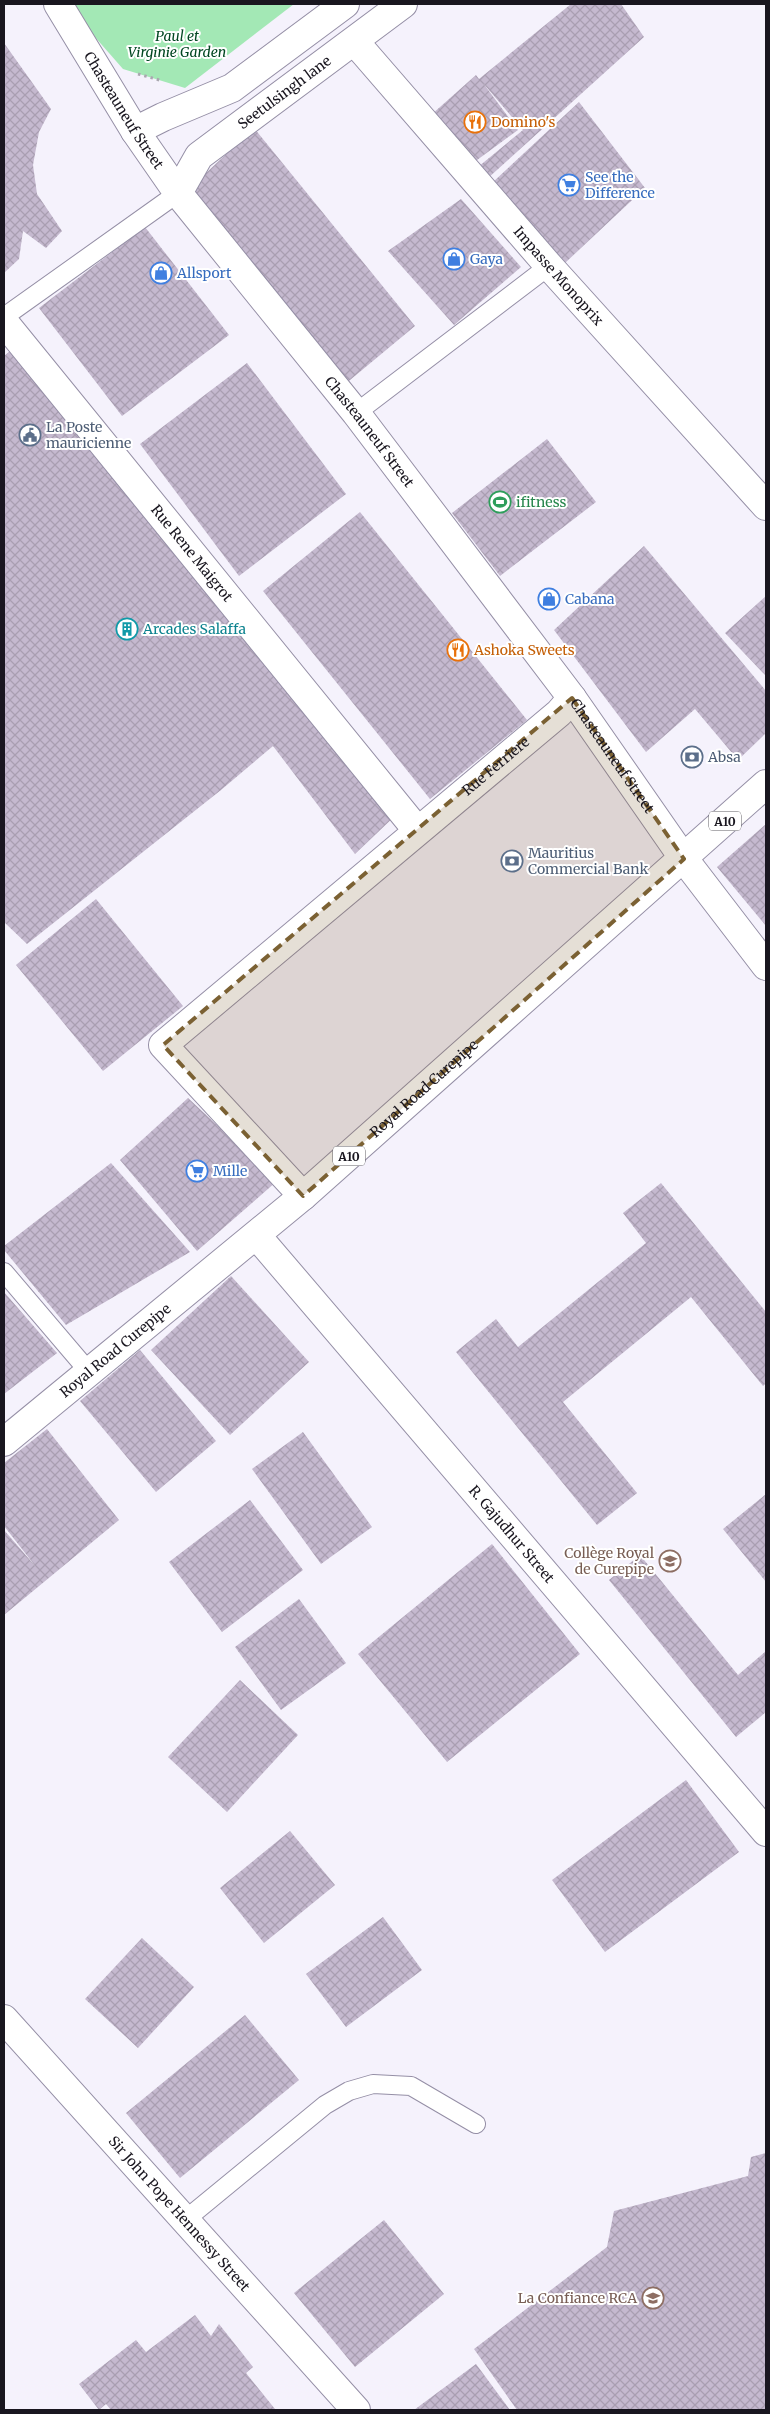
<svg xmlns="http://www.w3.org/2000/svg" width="770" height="2414" font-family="Merriweather,serif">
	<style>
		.green { fill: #a3e8b5 }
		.building { fill: url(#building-cross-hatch) }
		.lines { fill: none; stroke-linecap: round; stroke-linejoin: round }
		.service-casing { stroke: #958fa6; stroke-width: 20 }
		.minor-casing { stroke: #958fa6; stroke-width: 30 }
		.tertiary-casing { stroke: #958fa6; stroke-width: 30 }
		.primary-casing { stroke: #958fa6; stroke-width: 30 }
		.path { stroke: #aaa7b0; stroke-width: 3; stroke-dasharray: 2.5 4; stroke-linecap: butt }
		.service { stroke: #fff; stroke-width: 18 }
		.minor { stroke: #fff; stroke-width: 28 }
		.tertiary { stroke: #fff; stroke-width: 28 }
		.primary { stroke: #fff; stroke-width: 28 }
		.marked { fill: #7b6133; fill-opacity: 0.2; stroke: #7b6133; stroke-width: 4; stroke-dasharray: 10 6; stroke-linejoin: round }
		.labels { text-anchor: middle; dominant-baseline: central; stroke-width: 4; stroke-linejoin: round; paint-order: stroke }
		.shield { fill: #fff; stroke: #5e5c62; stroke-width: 1 }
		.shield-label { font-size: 12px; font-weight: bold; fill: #19161f }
		.park-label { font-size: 14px; font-style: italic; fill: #014721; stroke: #fff }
		.street-label { font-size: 14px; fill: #19161f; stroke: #fff }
		.food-label { font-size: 14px; fill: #c56008; stroke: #fff; text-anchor: start }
		.shop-label { font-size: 14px; fill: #366cbe; stroke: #fff; text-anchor: start }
		.service-label { font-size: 14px; fill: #4e5e75; stroke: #fff; text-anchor: start }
		.leisure-label { font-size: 14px; fill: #27864d; stroke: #fff; text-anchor: start }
		.culture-label { font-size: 14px; fill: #0d838f; stroke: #fff; text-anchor: start }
		.education-label { font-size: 14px; fill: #785e54; stroke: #fff; text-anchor: end }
	</style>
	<defs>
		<pattern id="building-cross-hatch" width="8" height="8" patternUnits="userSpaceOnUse" patternTransform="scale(1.25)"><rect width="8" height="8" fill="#c5b9cf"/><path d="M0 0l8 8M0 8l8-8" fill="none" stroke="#a99eb1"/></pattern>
	</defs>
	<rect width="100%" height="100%" fill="#f5f2fc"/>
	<!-- green -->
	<path class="green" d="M 66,4 L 294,4 L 185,88 L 123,69 Z"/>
	<!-- building -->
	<path class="building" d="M 571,4 L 621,4 L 644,37 L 487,179 L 478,167 L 523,130 L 483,83 L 518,130 L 473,163 L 431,115 L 476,75 L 479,79 Z
		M 4,43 L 51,109 L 39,132 L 33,165 L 37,194 L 62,231 L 46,248 L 23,231 L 19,259 L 4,273 Z
		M 579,102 L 645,188 L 565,263 L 493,182 Z
		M 254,128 L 415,326 L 344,385 L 188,190 Z
		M 461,199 L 521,267 L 454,325 L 388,251 Z
		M 145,227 L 229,335 L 122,416 L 39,308 Z
		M 15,347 L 397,814 L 355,854 L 273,746 L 221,790 L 27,944 L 4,922 L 4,356 Z
		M 247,363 L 346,494 L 239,576 L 140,444 Z
		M 547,439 L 596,502 L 500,576 L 452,513 Z
		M 360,512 L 527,720 L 430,799 L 263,591 Z
		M 644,546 L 766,691 L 766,733 L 738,760 L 695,709 L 646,752 L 554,630 Z
		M 766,596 L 766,676 L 725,633 Z
		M 766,824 L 766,926 L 717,867 Z
		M 96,899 L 183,1006 L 103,1071 L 16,965 Z
		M 188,1098 L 277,1181 L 197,1251 L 120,1160 Z
		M 111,1163 L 190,1252 L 66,1325 L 4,1250 L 4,1246 Z
		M 661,1183 L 766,1312 L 766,1383 L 763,1386 L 691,1297 L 563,1402 L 637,1493 L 597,1525 L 456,1352 L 496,1319 L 518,1347 L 646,1243 L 623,1213 Z
		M 231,1276 L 309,1362 L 230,1435 L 151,1350 Z
		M 4,1292 L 57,1353 L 4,1394 Z
		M 140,1350 L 216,1441 L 156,1492 L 80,1401 Z
		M 47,1429 L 119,1520 L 4,1615 L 4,1530 L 36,1567 L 4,1526 L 4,1463 Z
		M 303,1432 L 372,1527 L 321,1564 L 252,1469 Z
		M 766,1494 L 766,1582 L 723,1529 Z
		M 250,1500 L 303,1570 L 222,1632 L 169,1562 Z
		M 492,1544 L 580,1654 L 447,1762 L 358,1654 Z
		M 640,1555 L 738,1675 L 766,1651 L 766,1712 L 736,1737 L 609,1580 Z
		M 299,1599 L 346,1663 L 281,1710 L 235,1647 Z
		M 240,1680 L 298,1735 L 227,1812 L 168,1757 Z
		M 686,1780 L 739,1852 L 605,1952 L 552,1880 Z
		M 290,1831 L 335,1885 L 264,1943 L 220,1888 Z
		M 383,1917 L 422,1970 L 346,2027 L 306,1974 Z
		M 142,1938 L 194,1987 L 138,2048 L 85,1999 Z
		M 245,2015 L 299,2080 L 180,2178 L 126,2113 Z
		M 766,2153 L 766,2410 L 517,2410 L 474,2349 L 607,2247 L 614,2211 L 748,2176 L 751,2157 Z
		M 384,2220 L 444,2294 L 355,2367 L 294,2293 Z
		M 195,2315 L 211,2336 L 219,2324 L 253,2367 L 246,2373 L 275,2409 L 111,2410 L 106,2404 L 99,2410 L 79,2384 L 136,2340 L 146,2352 Z
		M 476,2364 L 510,2410 L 414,2410 Z"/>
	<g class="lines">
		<!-- service casing -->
		<g class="service-casing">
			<path id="service" d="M 4,317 L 178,193
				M 356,413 L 549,266
				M 4,1272 L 90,1373
				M 185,2220 L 325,2105 L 349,2091 L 373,2084 L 411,2086 L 476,2124"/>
		</g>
		<!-- minor casing -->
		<g class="minor-casing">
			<g id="minor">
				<path id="s1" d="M 355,42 L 549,266 L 766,506"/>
				<path d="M 135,131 L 163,117 L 232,88 L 345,4"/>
				<path id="s2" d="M 178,193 L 199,156 L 403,4"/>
				<path id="s3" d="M 4,322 L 417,830"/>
				<path id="s4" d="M 303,1196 L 163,1045 L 559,713 L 572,698"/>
				<path id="s5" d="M 257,1236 L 766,1832"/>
				<path id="s6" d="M 4,2019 L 356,2410"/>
			</g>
		</g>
		<!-- tertiary casing -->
		<g class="tertiary-casing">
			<g id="tertiary">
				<path id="s7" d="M 58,4 L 135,131 L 178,193 L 356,413 L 572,698 L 684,859 L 766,966"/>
			</g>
		</g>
		<!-- primary casing -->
		<g class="primary-casing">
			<g id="primary">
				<path id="s8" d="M 4,1442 L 303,1196 L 766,784"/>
			</g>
		</g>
		<!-- path -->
		<path class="path" d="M 138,74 L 163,81"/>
		<!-- service -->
		<use href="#service" class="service"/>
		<!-- minor -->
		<use href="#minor" class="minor"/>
		<!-- tertiary -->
		<use href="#tertiary" class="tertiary"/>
		<!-- primary -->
		<use href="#primary" class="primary"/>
	</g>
	<!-- marked area -->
	<path class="marked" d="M 572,698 L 684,859 L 303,1196 L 163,1045 Z"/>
	<!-- icons -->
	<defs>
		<g id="restaurant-ring" transform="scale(1.125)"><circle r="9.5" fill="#fff" stroke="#e8710a" stroke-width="1.5"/><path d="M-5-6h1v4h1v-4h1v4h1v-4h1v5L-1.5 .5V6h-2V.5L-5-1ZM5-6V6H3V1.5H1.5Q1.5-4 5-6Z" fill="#e8710a"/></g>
		<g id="supermarket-ring" transform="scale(1.125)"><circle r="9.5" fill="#fff" stroke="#3f7fe0" stroke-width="1.5"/><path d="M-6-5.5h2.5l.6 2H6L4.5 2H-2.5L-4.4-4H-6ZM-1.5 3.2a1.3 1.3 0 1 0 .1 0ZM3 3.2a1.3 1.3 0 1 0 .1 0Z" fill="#3f7fe0"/></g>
		<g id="shop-ring" transform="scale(1.125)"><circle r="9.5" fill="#fff" stroke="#3f7fe0" stroke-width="1.5"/><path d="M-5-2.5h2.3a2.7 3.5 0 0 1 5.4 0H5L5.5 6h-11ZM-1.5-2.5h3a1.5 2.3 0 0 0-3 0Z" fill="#3f7fe0"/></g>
		<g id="civic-ring" transform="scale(1.125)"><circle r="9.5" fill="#fff" stroke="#5c6f8a" stroke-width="1.5"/><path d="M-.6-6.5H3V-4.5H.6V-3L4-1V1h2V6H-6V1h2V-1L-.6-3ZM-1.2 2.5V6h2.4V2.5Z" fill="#5c6f8a"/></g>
		<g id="stadium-ring" transform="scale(1.125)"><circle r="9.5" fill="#fff" stroke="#2e9e5b" stroke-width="1.5"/><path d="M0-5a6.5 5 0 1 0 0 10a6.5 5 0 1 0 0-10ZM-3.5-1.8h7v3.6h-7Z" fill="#2e9e5b"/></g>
		<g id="building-ring" transform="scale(1.125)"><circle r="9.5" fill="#fff" stroke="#0f9aa8" stroke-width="1.5"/><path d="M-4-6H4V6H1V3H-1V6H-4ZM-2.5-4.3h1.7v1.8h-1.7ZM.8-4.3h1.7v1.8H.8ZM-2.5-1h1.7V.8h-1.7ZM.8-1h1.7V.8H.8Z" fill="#0f9aa8"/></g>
		<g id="bank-ring" transform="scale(1.125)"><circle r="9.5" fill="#fff" stroke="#5c6f8a" stroke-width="1.5"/><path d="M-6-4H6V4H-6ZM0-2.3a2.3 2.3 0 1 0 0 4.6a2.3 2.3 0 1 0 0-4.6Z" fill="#5c6f8a"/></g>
		<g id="university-ring" transform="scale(1.125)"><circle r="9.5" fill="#fff" stroke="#8d6e63" stroke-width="1.5"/><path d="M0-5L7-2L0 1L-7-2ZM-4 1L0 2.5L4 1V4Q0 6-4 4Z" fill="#8d6e63"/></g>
		<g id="school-ring" transform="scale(1.125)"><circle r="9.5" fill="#fff" stroke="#8d6e63" stroke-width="1.5"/><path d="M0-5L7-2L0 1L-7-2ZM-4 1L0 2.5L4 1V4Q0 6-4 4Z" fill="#8d6e63"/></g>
	</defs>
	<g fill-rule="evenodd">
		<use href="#restaurant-ring" x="475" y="122"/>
		<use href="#supermarket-ring" x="569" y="185"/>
		<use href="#shop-ring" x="454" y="259"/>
		<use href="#shop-ring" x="161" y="273"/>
		<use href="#civic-ring" x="30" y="435"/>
		<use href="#stadium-ring" x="500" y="502"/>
		<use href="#shop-ring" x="549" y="599"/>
		<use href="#building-ring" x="127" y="629"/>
		<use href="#restaurant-ring" x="458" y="650"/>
		<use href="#bank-ring" x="692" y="757"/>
		<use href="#bank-ring" x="512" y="861"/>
		<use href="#supermarket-ring" x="197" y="1171"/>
		<use href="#university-ring" x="670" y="1561"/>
		<use href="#school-ring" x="653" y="2298"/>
	</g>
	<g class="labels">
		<!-- shield labels -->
		<g class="shield">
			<rect x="709" y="811.5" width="32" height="19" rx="4"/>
			<rect x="333" y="1146.5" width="32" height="19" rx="4"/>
		</g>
		<g class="shield-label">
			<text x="725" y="821">A10</text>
			<text x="349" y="1156">A10</text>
		</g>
		<!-- park labels -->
		<g class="park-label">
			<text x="177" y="36">Paul et<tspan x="177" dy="16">Virginie Garden</tspan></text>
		</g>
		<!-- street labels -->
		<g class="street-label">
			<text stroke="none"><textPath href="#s2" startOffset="149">Seetulsingh lane</textPath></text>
			<text stroke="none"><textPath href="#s7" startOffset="125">Chasteauneuf Street</textPath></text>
			<text stroke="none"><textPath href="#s1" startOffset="310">Impasse Monoprix</textPath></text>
			<text stroke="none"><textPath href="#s7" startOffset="530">Chasteauneuf Street</textPath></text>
			<text stroke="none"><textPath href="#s3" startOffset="298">Rue Rene Maigrot</textPath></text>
			<text stroke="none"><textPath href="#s7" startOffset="935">Chasteauneuf Street</textPath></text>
			<text stroke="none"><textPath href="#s4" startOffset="640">Rue Ferriere</textPath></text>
			<text stroke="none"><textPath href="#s8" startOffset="549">Royal Road Curepipe</textPath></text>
			<text stroke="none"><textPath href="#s8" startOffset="144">Royal Road Curepipe</textPath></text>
			<text stroke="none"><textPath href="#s5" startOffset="392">R. Gajudhur Street</textPath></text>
			<text stroke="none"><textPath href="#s6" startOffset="262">Sir John Pope Hennessy Street</textPath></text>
		</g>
		<!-- food labels -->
		<g class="food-label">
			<text x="491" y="122">Domino's</text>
			<text x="474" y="650">Ashoka Sweets</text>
		</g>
		<!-- shop labels -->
		<g class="shop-label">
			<text x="585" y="177">See the<tspan x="585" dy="16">Difference</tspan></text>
			<text x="470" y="259">Gaya</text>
			<text x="177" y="273">Allsport</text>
			<text x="565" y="599">Cabana</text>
			<text x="213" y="1171">Mille</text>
		</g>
		<!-- service labels -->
		<g class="service-label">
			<text x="46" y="427">La Poste<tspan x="46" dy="16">mauricienne</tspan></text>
			<text x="708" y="757">Absa</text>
			<text x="528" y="853">Mauritius<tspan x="528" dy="16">Commercial Bank</tspan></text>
		</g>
		<!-- leisure labels -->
		<g class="leisure-label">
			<text x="516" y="502">ifitness</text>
		</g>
		<!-- culture labels -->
		<g class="culture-label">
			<text x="143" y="629">Arcades Salaffa</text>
		</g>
		<!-- education labels -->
		<g class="education-label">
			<text x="654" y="1553">Collège Royal<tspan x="654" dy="16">de Curepipe</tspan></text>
			<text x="637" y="2298">La Confiance RCA</text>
		</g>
	</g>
	<!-- border -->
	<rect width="770" height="2414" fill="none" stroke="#19161f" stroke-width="10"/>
</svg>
